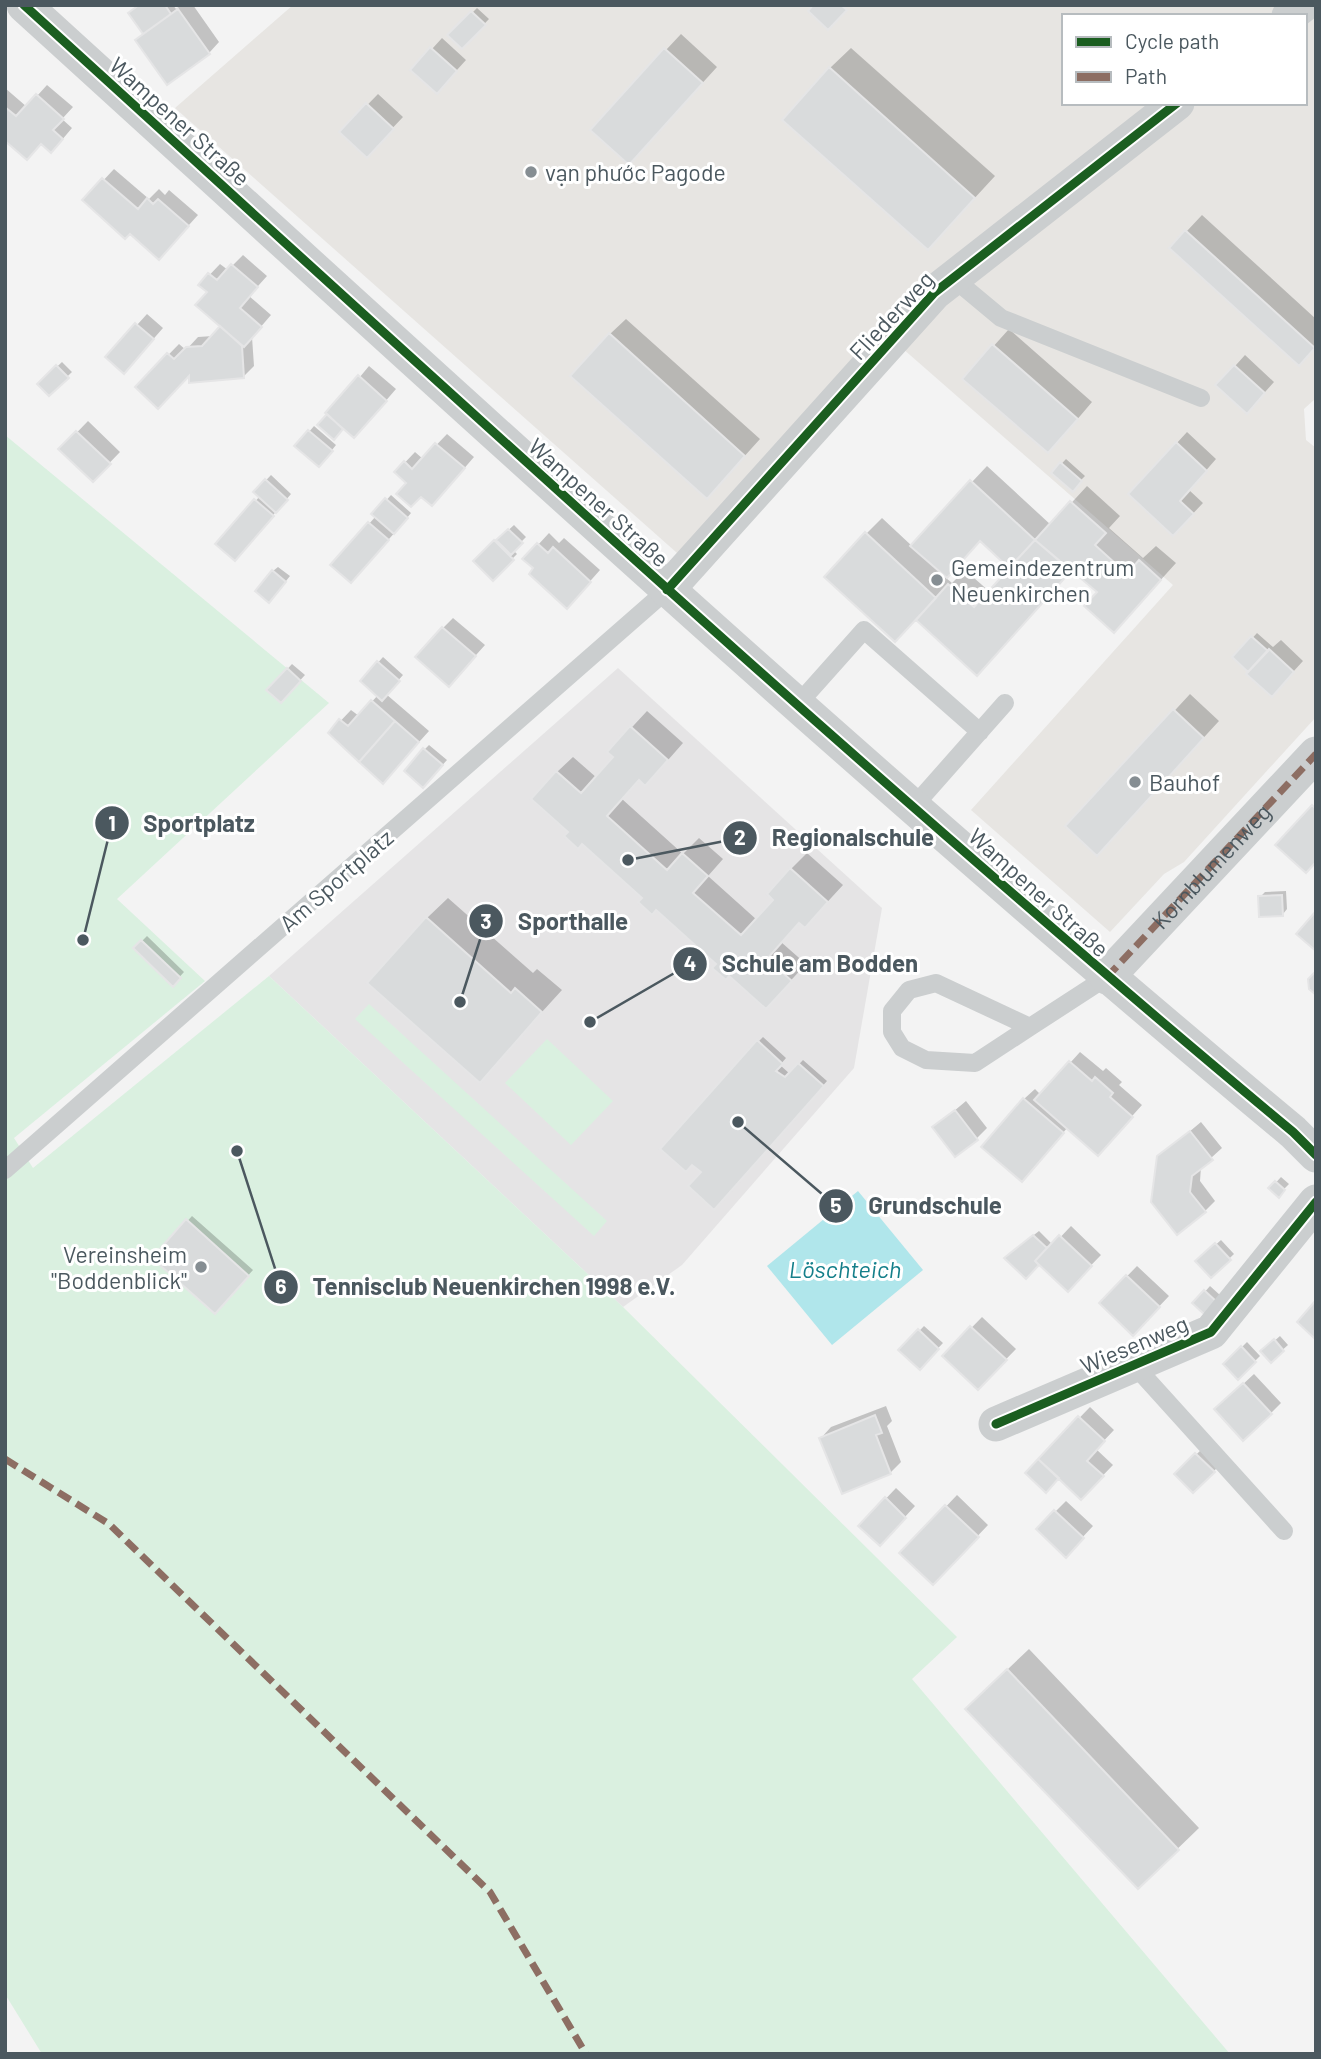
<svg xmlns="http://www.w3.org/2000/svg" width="1321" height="2059" font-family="Barlow,sans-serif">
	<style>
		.commercial { fill: #e7e5e2; fill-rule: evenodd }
		.education { fill: #e5e4e5 }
		.green { fill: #daf0e0 }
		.water { fill: #b0e6eb }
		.shadow { fill: #0003; fill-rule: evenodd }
		.building { fill: #d9dbdc; stroke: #e5e5e6; stroke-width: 2 }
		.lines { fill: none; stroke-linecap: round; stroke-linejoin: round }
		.lane { stroke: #cbcecf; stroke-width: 18 }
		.street { stroke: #cbcecf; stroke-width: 35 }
		.quiet { stroke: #8d6e63; stroke-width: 7; stroke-dasharray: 14 7; stroke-linecap: butt }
		.cycleway-casing { stroke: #fff; stroke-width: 13 }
		.cycleway { stroke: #1b5e20; stroke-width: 9 }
		.poi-dot { fill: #868e93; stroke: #fff; stroke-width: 2.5 }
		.labels { text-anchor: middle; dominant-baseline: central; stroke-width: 6; stroke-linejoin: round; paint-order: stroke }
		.street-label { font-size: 23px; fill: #4b585f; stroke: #fff }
		.poi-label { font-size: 23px; fill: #4b585f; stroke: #fff; text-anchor: start }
		.water-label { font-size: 24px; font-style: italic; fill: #147f8a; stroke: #fff }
		.leader { fill: none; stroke: #4b585f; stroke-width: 2.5 }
		.callout-dot { fill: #4b585f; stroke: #fff; stroke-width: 2.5 }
		.mark-label { font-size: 21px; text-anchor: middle; font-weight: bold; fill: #fff }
		.callout-label { font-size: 24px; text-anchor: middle; font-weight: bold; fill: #4b585f; stroke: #fff; stroke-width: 6; stroke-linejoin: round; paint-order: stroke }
	</style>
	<rect width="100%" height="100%" fill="#f3f3f3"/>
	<!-- commercial -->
	<path class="commercial" d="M 293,5 L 1316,5 L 1316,398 L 1304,409 L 1306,440 L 1316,448 L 1316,717 L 1184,862 L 1164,874 L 1110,932 L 971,810 L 1173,585 L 902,348 L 703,576 L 175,108 ZM 1064,16 L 1305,16 L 1305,103 L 1064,103 Z"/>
	<!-- education -->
	<path class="education" d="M 618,668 L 882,908 L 854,1068 L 682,1265 L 623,1307 L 269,976 Z"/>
	<!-- green -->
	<path class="green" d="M 5,435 L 329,703 L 117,899 L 205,981 L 14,1138 L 33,1168 L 269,976 L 623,1307 L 957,1637 L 912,1679 L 1230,2054 L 42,2054 L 5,1994 Z
		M 369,1004 L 607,1221 L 594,1236 L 355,1019 Z
		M 547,1039 L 613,1101 L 571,1145 L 505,1083 Z"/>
	<!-- water -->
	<path class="water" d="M 858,1191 L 923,1270 L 832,1345 L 767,1266 Z"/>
	<!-- shadow -->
	<path class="shadow" d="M 140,5 L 173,5 L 176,9 L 181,5 L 193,5 L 219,42 L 209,53 L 137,40 L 144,33 Z
		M 477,8 L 489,19 L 462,47 L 450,35 Z
		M 681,34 L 717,67 L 644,147 L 666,50 Z
		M 442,38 L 466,60 L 447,81 L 432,49 Z
		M 851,48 L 995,176 L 948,227 L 830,68 Z
		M 47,85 L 73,107 L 62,119 L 72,128 L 61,141 L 41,142 L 5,139 L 5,88 L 27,107 Z
		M 378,94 L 403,117 L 367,155 L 341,132 Z
		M 114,169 L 149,199 L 159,189 L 165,195 L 169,190 L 198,215 L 169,247 L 85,200 Z
		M 1202,215 L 1316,319 L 1316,347 L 1299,364 L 1171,248 Z
		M 243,255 L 267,276 L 249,296 L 271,315 L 252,337 L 254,366 L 244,376 L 191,373 L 137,387 L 179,344 L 186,350 L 198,337 L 213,336 L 222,326 L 209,292 L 200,285 L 220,264 L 228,270 Z
		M 147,314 L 163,328 L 134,361 L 108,357 Z
		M 626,319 L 760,439 L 723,480 L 610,334 Z
		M 1009,329 L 1092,402 L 1064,435 L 964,379 Z
		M 1245,355 L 1274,382 L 1257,401 L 1218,385 Z
		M 62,362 L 72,372 L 49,394 L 39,384 Z
		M 369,366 L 396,389 L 364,426 L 343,427 L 333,437 L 320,425 Z
		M 88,421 L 120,452 L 93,480 L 61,449 Z
		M 314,426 L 336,445 L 324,460 L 297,446 Z
		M 1187,432 L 1216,459 L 1189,490 L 1203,503 L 1184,523 L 1130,494 Z
		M 447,434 L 474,457 L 442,494 L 396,472 L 415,452 L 423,459 Z
		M 1066,459 L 1085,476 L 1072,489 L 1053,473 Z
		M 987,466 L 1051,525 L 1087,486 L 1120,516 L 1109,528 L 1143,558 L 1156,546 L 1176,563 L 1129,615 L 1072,569 L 977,673 L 916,618 L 866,534 L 882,518 L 912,546 ZM 980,539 L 1012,568 L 990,592 L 965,570 L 952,583 L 945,577 Z
		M 271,475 L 291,494 L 245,548 L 218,544 L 260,496 L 255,492 Z
		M 391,495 L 411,513 L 398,529 L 361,570 L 333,565 L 376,516 L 374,514 Z
		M 514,525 L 526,537 L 513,550 L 517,554 L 493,578 L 475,561 Z
		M 549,533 L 559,543 L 564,538 L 600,570 L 577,596 L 525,559 Z
		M 278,567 L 290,576 L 274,596 L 273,571 Z
		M 453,618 L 485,645 L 459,674 L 443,628 Z
		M 1257,633 L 1273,647 L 1281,640 L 1303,661 L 1282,684 L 1251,672 L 1235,657 Z
		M 383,657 L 403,675 L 386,694 L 429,731 L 393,771 L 330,732 L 351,710 L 359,716 L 378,695 L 362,681 Z
		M 292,664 L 305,675 L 281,701 L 268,690 Z
		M 1190,694 L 1219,721 L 1112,837 L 1068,826 Z
		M 647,711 L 683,743 L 661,768 L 640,779 L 622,799 L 683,854 L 699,838 L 723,859 L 708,876 L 757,920 L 775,899 L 791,869 L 807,853 L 843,885 L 820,910 L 800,921 L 781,942 L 806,964 L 782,990 L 730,974 L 570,832 L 557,772 L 573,757 L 597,778 L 616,757 L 609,752 Z
		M 429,745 L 447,760 L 428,781 L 424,750 Z
		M 1286,891 L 1287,909 L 1283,914 L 1260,897 L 1265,892 Z
		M 448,898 L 533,973 L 537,969 L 562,990 L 480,1080 L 427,918 Z
		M 147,936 L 184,972 L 173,984 L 135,948 Z
		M 763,1037 L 786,1058 L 780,1065 L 790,1074 L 803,1060 L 827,1081 L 718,1203 L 703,1172 L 692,1163 L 758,1042 Z
		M 1080,1052 L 1103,1071 L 1106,1068 L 1122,1082 L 1119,1085 L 1142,1105 L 1108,1143 L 1068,1127 L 1032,1169 L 1024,1099 L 1035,1089 L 1041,1095 Z
		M 966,1101 L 987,1128 L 976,1139 L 935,1127 Z
		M 1201,1122 L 1222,1148 L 1201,1167 L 1200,1181 L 1215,1201 L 1205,1211 L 1159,1157 Z
		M 1281,1177 L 1289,1184 L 1278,1195 L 1271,1188 Z
		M 192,1216 L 253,1270 L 215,1312 L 154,1258 Z
		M 1071,1226 L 1101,1255 L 1068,1289 L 1039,1262 L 1026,1276 L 1011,1253 L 1039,1231 L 1053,1245 Z
		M 1221,1240 L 1234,1254 L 1211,1276 L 1198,1261 Z
		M 1137,1266 L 1169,1296 L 1133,1334 L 1101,1303 Z
		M 1210,1286 L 1221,1296 L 1205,1312 L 1195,1303 Z
		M 982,1317 L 1016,1349 L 978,1388 L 945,1355 Z
		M 924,1326 L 943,1343 L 920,1367 L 901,1350 Z
		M 1280,1336 L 1288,1345 L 1271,1360 L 1263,1351 Z
		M 1247,1342 L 1260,1356 L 1238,1378 L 1225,1364 Z
		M 1254,1374 L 1281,1403 L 1271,1413 L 1227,1399 Z
		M 886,1406 L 892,1421 L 887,1426 L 901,1462 L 890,1473 L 821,1438 L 831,1427 Z
		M 1090,1407 L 1114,1430 L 1096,1449 L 1113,1465 L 1081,1498 L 1059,1476 L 1027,1472 Z
		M 1201,1450 L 1218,1467 L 1193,1491 L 1176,1474 Z
		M 896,1488 L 915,1506 L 880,1544 L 860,1526 Z
		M 957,1495 L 988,1525 L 933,1583 L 902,1553 Z
		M 1066,1501 L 1093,1526 L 1066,1555 L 1038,1529 Z
		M 1029,1649 L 1199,1828 L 1138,1887 L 988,1688 Z"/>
	<!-- building -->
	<path class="building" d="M 139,5 L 165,5 L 171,14 L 143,34 L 128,13 Z
		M 813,5 L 841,5 L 847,10 L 828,30 L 808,11 Z
		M 178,9 L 210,54 L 167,85 L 135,40 Z
		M 471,11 L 486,25 L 462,49 L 447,35 Z
		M 430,47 L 457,71 L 437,94 L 410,70 Z
		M 664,48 L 703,83 L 629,165 L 590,130 Z
		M 829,67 L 975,198 L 928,250 L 782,120 Z
		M 36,94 L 64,119 L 53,130 L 63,139 L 51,153 L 41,144 L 27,160 L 5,141 L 5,107 L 16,116 Z
		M 366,103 L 394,129 L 367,158 L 339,132 Z
		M 102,178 L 138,209 L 147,198 L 153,204 L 158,199 L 189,226 L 159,260 L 130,234 L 125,239 L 82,200 Z
		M 1185,230 L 1315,348 L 1299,366 L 1169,248 Z
		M 231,264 L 258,287 L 240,308 L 262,327 L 244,347 L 195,305 L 207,292 L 198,285 L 208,273 L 217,280 Z
		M 135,323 L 154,339 L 124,374 L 105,357 Z
		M 220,326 L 242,346 L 244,378 L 189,383 L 189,376 L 158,409 L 135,387 L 167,353 L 174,359 L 186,347 L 202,346 Z
		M 609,333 L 745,456 L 707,499 L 570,376 Z
		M 992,344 L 1078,419 L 1048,453 L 962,379 Z
		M 56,365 L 69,378 L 49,396 L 37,384 Z
		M 1234,365 L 1265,393 L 1247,414 L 1215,385 Z
		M 358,375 L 387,401 L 354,438 L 325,413 Z
		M 327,414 L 343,429 L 334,440 L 317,425 Z
		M 308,430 L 333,451 L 319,467 L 294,446 Z
		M 76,431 L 111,464 L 93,482 L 58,449 Z
		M 1176,442 L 1207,471 L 1180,501 L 1194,514 L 1173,536 L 1128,494 Z
		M 435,443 L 465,468 L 432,506 L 421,497 L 411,507 L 396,494 L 406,483 L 394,472 L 404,461 L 412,469 Z
		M 1060,462 L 1082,481 L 1073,492 L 1051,473 Z
		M 265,479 L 288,500 L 276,513 L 253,492 Z
		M 970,480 L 1035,540 L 1009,568 L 980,541 L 947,578 L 910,546 Z
		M 385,498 L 408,518 L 394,534 L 371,514 Z
		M 254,499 L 274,516 L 235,561 L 215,544 Z
		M 1070,501 L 1106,533 L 1095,545 L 1127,574 L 1139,560 L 1161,580 L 1114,633 L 1084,606 L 1097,592 L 1035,540 Z
		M 368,522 L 389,540 L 351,583 L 330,565 Z
		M 508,529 L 523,543 L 511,555 L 496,540 Z
		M 865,532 L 936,598 L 895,642 L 824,577 Z
		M 494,540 L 514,560 L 493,581 L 473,561 Z
		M 1035,540 L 1071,571 L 977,676 L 916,620 L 948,584 L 974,607 Z
		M 537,543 L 548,553 L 553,547 L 591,582 L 567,609 L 529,574 L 533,568 L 522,559 Z
		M 272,570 L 286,582 L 269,603 L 255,591 Z
		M 442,627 L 476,656 L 449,687 L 415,657 Z
		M 1251,636 L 1268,651 L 1248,672 L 1232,657 Z
		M 1269,649 L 1294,672 L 1272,697 L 1246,674 Z
		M 377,661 L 400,681 L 382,701 L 360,681 Z
		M 287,668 L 301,681 L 281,703 L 266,690 Z
		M 371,700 L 395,721 L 359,762 L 328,733 L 339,719 L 348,726 Z
		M 1173,709 L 1204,738 L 1097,856 L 1065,826 Z
		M 395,721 L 419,742 L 383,784 L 359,762 Z
		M 630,726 L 668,760 L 645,786 L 639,780 L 607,816 L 667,870 L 682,853 L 708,876 L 693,893 L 741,935 L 773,900 L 767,894 L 790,868 L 828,902 L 805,928 L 799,923 L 767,959 L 792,981 L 766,1009 L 729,976 L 726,980 L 712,968 L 716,964 L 656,910 L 652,915 L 638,902 L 642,898 L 582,844 L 578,849 L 564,836 L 568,832 L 531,799 L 556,771 L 581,793 L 613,757 L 607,752 Z
		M 423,748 L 443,765 L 423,788 L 404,771 Z
		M 1312,805 L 1316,809 L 1316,862 L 1306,873 L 1275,845 Z
		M 1282,895 L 1283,916 L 1259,917 L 1258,896 Z
		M 1316,911 L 1316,951 L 1296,934 Z
		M 426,917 L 511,993 L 515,988 L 542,1012 L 480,1083 L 367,983 Z
		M 141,940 L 181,978 L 173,987 L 133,948 Z
		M 1316,971 L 1316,995 L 1309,989 L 1308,979 Z
		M 757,1040 L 783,1064 L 776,1071 L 785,1077 L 798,1063 L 824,1086 L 714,1210 L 688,1186 L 701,1172 L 692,1165 L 686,1172 L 660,1149 Z
		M 1069,1061 L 1092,1081 L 1095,1077 L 1113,1093 L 1110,1097 L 1133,1117 L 1098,1156 L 1034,1100 Z
		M 1023,1098 L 1064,1133 L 1022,1182 L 981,1147 Z
		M 955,1110 L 978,1140 L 955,1157 L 932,1127 Z
		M 1190,1131 L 1213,1160 L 1192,1176 L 1190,1192 L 1206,1212 L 1177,1235 L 1151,1202 L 1157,1156 Z
		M 1275,1181 L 1285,1190 L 1279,1198 L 1268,1188 Z
		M 186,1219 L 249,1276 L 215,1314 L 152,1258 Z
		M 1033,1235 L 1047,1248 L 1035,1261 L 1039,1265 L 1026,1279 L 1004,1258 Z
		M 1059,1235 L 1092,1266 L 1068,1292 L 1035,1261 Z
		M 1215,1243 L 1231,1260 L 1211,1278 L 1195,1261 Z
		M 1126,1275 L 1160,1307 L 1133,1336 L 1099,1303 Z
		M 1204,1290 L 1217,1302 L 1205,1315 L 1192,1303 Z
		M 1316,1300 L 1316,1340 L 1297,1322 Z
		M 970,1326 L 1007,1360 L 978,1390 L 942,1356 Z
		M 918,1329 L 939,1349 L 920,1370 L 898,1350 Z
		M 1274,1339 L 1284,1351 L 1271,1363 L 1260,1351 Z
		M 1241,1346 L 1256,1362 L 1238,1380 L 1223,1364 Z
		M 1243,1383 L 1272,1414 L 1243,1441 L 1214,1409 Z
		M 875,1415 L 882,1433 L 876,1435 L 891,1474 L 842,1494 L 819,1438 Z
		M 1078,1416 L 1105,1441 L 1087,1461 L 1104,1476 L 1081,1500 L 1038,1459 Z
		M 1195,1453 L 1215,1472 L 1193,1493 L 1174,1474 Z
		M 1038,1459 L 1059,1478 L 1046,1493 L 1025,1473 Z
		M 885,1497 L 906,1518 L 880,1546 L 858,1526 Z
		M 945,1505 L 979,1537 L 933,1585 L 899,1553 Z
		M 1054,1510 L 1084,1538 L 1066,1558 L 1036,1529 Z
		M 1007,1669 L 1179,1850 L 1138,1889 L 965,1709 Z"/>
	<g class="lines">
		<!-- lane -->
		<path class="lane" d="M 953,278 L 1001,318 L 1201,398
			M 798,704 L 864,630 L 980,732
			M 914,806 L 1005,703
			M 1030,1027 L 936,983 L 909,990 L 892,1011 L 892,1032 L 902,1048 L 926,1060 L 975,1063 L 1030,1027 L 1107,977
			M 5,1170 L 667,590
			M 1134,1365 L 1284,1531"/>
		<!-- street -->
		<g class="street">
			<path d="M 24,5 C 443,386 858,770 1293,1132 L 1316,1155"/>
			<path d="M 1289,16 L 1303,5"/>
			<path d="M 667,590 L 934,293 L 1177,103"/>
			<path id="s1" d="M 1107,977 L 1316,754"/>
			<path d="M 996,1424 L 1211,1332 L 1316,1202"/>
		</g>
		<!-- quiet -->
		<path class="quiet" d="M 1107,977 L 1316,754
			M 5,1459 L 109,1524 L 490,1892 L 586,2054"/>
		<!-- cycleway casing -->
		<g class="cycleway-casing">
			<path id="cycleway" d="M 24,5 C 443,386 858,770 1293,1132 L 1316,1155
				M 667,590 L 934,293 L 1177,103
				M 996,1424 L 1211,1332 L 1316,1202"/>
		</g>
		<!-- cycleway -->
		<use href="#cycleway" class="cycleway"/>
	</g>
	<!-- markers -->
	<g class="poi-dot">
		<circle cx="531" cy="172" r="7"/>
		<circle cx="937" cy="580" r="7"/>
		<circle cx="1135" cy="782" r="7"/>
		<circle cx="201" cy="1267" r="7"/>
	</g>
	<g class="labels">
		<!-- street labels -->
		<g class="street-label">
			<text transform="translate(180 121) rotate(42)">Wampener Straße</text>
			<text transform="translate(891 315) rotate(-47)">Fliederweg</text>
			<text transform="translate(599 502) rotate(42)">Wampener Straße</text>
			<text stroke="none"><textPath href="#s1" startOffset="152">Kornblumenweg</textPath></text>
			<text transform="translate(336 880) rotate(-41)">Am Sportplatz</text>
			<text transform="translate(1039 892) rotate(42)">Wampener Straße</text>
			<text transform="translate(1134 1344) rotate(-23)">Wiesenweg</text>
		</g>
		<!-- poi labels -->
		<g class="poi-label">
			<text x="545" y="172">vạn phước Pagode</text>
			<text x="951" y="567">Gemeindezentrum<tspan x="951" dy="26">Neuenkirchen</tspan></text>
			<text x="1149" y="782">Bauhof</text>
			<text x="187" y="1254" text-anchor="end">Vereinsheim<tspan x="187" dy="26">"Boddenblick"</tspan></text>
		</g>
		<!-- water labels -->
		<g class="water-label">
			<text x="845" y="1268">Löschteich</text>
		</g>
	</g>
	<!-- callouts -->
	<path class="leader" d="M83 940L112 823M628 860L740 838M460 1002L486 921M590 1022L690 964M738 1122L836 1206M237 1151L281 1287"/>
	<g class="callout-dot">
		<circle cx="83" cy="940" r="7"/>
		<circle cx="628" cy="860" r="7"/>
		<circle cx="460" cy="1002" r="7"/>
		<circle cx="590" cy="1022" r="7"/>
		<circle cx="738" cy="1122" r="7"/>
		<circle cx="237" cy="1151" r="7"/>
		<circle cx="112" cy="823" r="18"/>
		<circle cx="740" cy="838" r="18"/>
		<circle cx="486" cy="921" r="18"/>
		<circle cx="690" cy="964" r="18"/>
		<circle cx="836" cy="1206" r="18"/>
		<circle cx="281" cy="1287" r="18"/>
	</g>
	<g class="mark-label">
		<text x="112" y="831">1</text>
		<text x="740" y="845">2</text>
		<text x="486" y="929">3</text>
		<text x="690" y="971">4</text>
		<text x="836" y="1213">5</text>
		<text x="281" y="1294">6</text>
	</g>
	<g class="callout-label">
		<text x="199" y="832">Sportplatz</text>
		<text x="853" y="846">Regionalschule</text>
		<text x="573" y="930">Sporthalle</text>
		<text x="820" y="972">Schule am Bodden</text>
		<text x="935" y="1214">Grundschule</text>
		<text x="494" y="1295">Tennisclub Neuenkirchen 1998 e.V.</text>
	</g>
	<!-- border -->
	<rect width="1321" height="2059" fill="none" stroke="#4b585f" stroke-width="14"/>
	<!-- legend -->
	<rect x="1062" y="14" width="245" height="91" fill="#ffffff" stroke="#b7bcbf" stroke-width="2"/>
	<rect x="1076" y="37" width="35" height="10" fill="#1b5e20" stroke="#b7bcbf" stroke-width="2"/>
	<text x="1125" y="49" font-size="21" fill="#4b585f">Cycle path</text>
	<rect x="1076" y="72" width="35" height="10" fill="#8d6e63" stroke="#b7bcbf" stroke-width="2"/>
	<text x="1125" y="84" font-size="21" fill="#4b585f">Path</text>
</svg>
